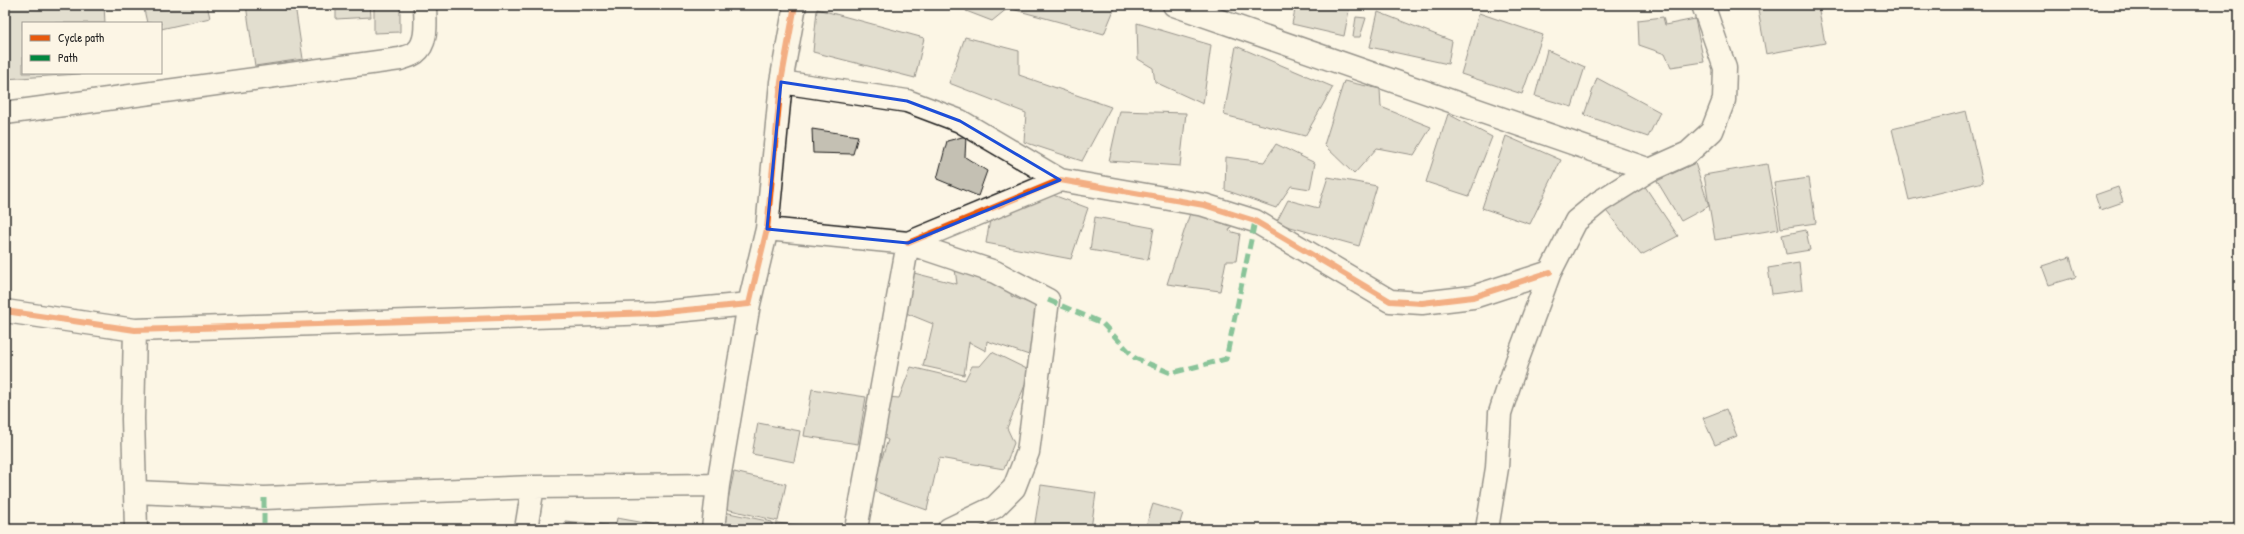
<svg xmlns="http://www.w3.org/2000/svg" width="2244" height="534" font-family="'Patrick Hand',sans-serif">
	<style>
		.building { fill: #c4c0b3; stroke: #1c1c1c }
		.lines { fill: none; stroke-linecap: round; stroke-linejoin: round }
		.street-casing { stroke: #1c1c1c; stroke-width: 25 }
		.street { stroke: #fcf5e5; stroke-width: 22 }
		.quiet { stroke: #00873e; stroke-width: 5; stroke-dasharray: 10 5; stroke-linecap: butt }
		.cycleway-casing { stroke: #fcf5e5; stroke-width: 8 }
		.cycleway { stroke: #e8590c; stroke-width: 6 }
		.marked { fill: none; stroke: #1d4ed8; stroke-width: 3; stroke-linejoin: round }
	</style>
	<rect width="100%" height="100%" fill="#fcf5e5"/>
	<filter id="ink" filterUnits="userSpaceOnUse"><feTurbulence type="fractalNoise" baseFrequency=".025" numOctaves="2"/><feDisplacementMap in="SourceGraphic" scale="8" xChannelSelector="R" yChannelSelector="G"/><feConvolveMatrix kernelMatrix="1 2 1 2 8 2 1 2 1" color-interpolation-filters="sRGB"/></filter>
	<g filter="url(#ink)">
		<!-- building -->
		<path class="building" d="M 5,5 L 104,5 L 105,23 L 23,23 L 23,73 L 94,73 L 5,79 Z
			M 143,5 L 207,5 L 210,18 L 161,29 L 161,23 L 147,23 Z
			M 246,5 L 295,5 L 303,59 L 255,66 Z
			M 336,5 L 370,5 L 371,17 L 336,19 Z
			M 374,5 L 400,5 L 400,32 L 374,33 Z
			M 966,5 L 1116,5 L 1104,34 L 1008,8 L 992,21 L 966,11 Z
			M 1296,5 L 1350,5 L 1344,36 L 1292,24 Z
			M 1782,5 L 1818,5 L 1825,43 L 1766,54 L 1758,10 Z
			M 817,9 L 924,38 L 915,78 L 813,52 Z
			M 1378,12 L 1452,41 L 1448,64 L 1370,47 Z
			M 1479,13 L 1543,35 L 1522,94 L 1461,74 Z
			M 1356,17 L 1366,18 L 1360,37 L 1353,37 Z
			M 1663,17 L 1665,25 L 1695,19 L 1704,62 L 1671,67 L 1665,54 L 1639,45 L 1638,20 Z
			M 1137,23 L 1211,45 L 1203,104 L 1155,82 L 1153,68 L 1138,59 Z
			M 965,37 L 1019,51 L 1019,75 L 1111,107 L 1082,161 L 1024,142 L 1026,113 L 949,83 Z
			M 1236,46 L 1333,87 L 1305,136 L 1224,115 Z
			M 1547,50 L 1585,67 L 1572,107 L 1535,96 Z
			M 1597,78 L 1660,112 L 1648,137 L 1584,115 Z
			M 1344,81 L 1380,89 L 1381,107 L 1431,127 L 1414,155 L 1377,148 L 1354,174 L 1324,145 Z
			M 1120,111 L 1186,113 L 1180,166 L 1109,161 Z
			M 1966,111 L 1983,182 L 1909,200 L 1892,129 Z
			M 1448,114 L 1492,137 L 1469,196 L 1426,182 Z
			M 812,129 L 858,136 L 853,154 L 813,153 Z
			M 966,136 L 965,157 L 987,171 L 978,196 L 937,179 L 947,141 Z
			M 1506,136 L 1561,160 L 1530,224 L 1482,208 Z
			M 1276,144 L 1315,163 L 1310,189 L 1291,186 L 1276,208 L 1225,190 L 1226,157 L 1264,162 Z
			M 1695,163 L 1709,206 L 1681,221 L 1657,181 Z
			M 1767,164 L 1779,229 L 1715,240 L 1704,175 Z
			M 1328,177 L 1377,186 L 1359,246 L 1276,223 L 1288,200 L 1318,208 Z
			M 1809,178 L 1816,223 L 1781,228 L 1774,183 Z
			M 1644,185 L 1678,236 L 1641,255 L 1603,207 Z
			M 2118,187 L 2123,202 L 2100,210 L 2095,195 Z
			M 1045,192 L 1088,208 L 1071,259 L 986,243 L 992,208 Z
			M 1191,210 L 1233,223 L 1229,231 L 1240,234 L 1236,261 L 1226,261 L 1220,291 L 1167,284 Z
			M 1095,217 L 1154,228 L 1148,260 L 1090,250 Z
			M 1806,230 L 1810,250 L 1786,254 L 1782,235 Z
			M 2070,257 L 2076,277 L 2049,285 L 2042,266 Z
			M 1799,263 L 1802,290 L 1772,294 L 1768,268 Z
			M 955,269 L 1012,289 L 1011,296 L 1036,306 L 1029,355 L 987,341 L 986,351 L 969,342 L 964,375 L 923,366 L 933,324 L 906,313 L 914,273 L 957,284 Z
			M 992,352 L 1031,371 L 1007,428 L 1014,443 L 1004,469 L 939,458 L 927,510 L 871,490 L 888,440 L 878,435 L 888,397 L 899,398 L 911,367 L 965,380 L 972,366 L 980,366 Z
			M 812,389 L 866,397 L 858,444 L 804,436 Z
			M 1726,409 L 1737,436 L 1715,445 L 1703,418 Z
			M 758,423 L 800,431 L 794,462 L 752,454 Z
			M 734,472 L 786,484 L 778,521 L 726,509 Z
			M 1041,485 L 1096,493 L 1091,529 L 1034,529 Z
			M 1153,504 L 1183,513 L 1178,529 L 1145,529 Z
			M 724,512 L 772,522 L 772,529 L 721,529 Z
			M 617,518 L 662,526 L 661,529 L 615,529 Z
			M 565,521 L 607,525 L 607,529 L 565,529 Z
			M 776,523 L 819,527 L 818,529 L 775,529 Z
			M 147,527 L 200,529 L 147,529 Z"/>
		<g class="lines">
			<!-- street casing -->
			<g class="street-casing">
				<path id="street" d="M 1174,5 L 1650,170
					M 781,82 L 907,101 L 960,121 L 1060,180
					M 5,113 L 400,59 C 405,57 411,56 415,53 C 429,43 425,19 425,5
					M 767,229 L 908,243 L 995,272 L 1048,300 L 1028,452 L 1014,488 L 995,507 L 949,529
					M 908,243 L 1060,180 L 1204,205 L 1255,221 L 1390,301 L 1422,303 L 1473,297 L 1550,272
					M 5,311 L 135,330 L 655,313 L 749,304 L 767,229 L 781,82 L 795,5
					M 135,330 L 133,419 L 136,529
					M 136,492 L 264,498 L 533,487 L 718,485
					M 526,529 L 533,487
					M 713,529 L 718,485 L 749,304
					M 856,529 L 908,243
					M 1487,529 L 1497,468 L 1500,413 L 1517,361 L 1550,272 L 1576,221 L 1599,202 L 1650,170 L 1688,153 L 1712,131 L 1724,100 L 1725,68 L 1703,5"/>
			</g>
			<!-- street -->
			<use href="#street" class="street"/>
			<!-- quiet -->
			<path class="quiet" d="M 1048,300 L 1102,323 L 1135,358 L 1171,373 L 1226,359 L 1255,221
				M 264,498 L 264,529"/>
			<!-- cycleway casing -->
			<g class="cycleway-casing">
				<path id="cycleway" d="M 908,243 L 1060,180 L 1204,205 L 1255,221 L 1390,301 L 1422,303 L 1473,297 L 1550,272
					M 5,311 L 135,330 L 655,313 L 749,304 L 767,229 L 781,82 L 795,5"/>
			</g>
			<!-- cycleway -->
			<use href="#cycleway" class="cycleway"/>
		</g>
	</g>
	<!-- marked area -->
	<path d="M0 0H2244V534H0ZM 781,82 L 907,101 L 960,121 L 1060,180 L 908,243 L 767,229 Z" fill="#fcf5e5" fill-opacity=".55" fill-rule="evenodd"/>
	<path class="marked" d="M 781,82 L 907,101 L 960,121 L 1060,180 L 908,243 L 767,229 Z"/>
	<!-- margin -->
	<rect width="2244" height="534" fill="none" stroke="#fcf5e5" stroke-width="20"/>
	<rect x="10" y="10" width="2224" height="514" fill="none" stroke="#1c1c1c" stroke-width="1.5" filter="url(#ink)"/>
	<!-- legend -->
	<rect x="22" y="22" width="140" height="52" fill="#fcf5e5" stroke="#a29e95"/>
	<rect x="30" y="35" width="20" height="6" fill="#e8590c" stroke="#a29e95"/>
	<text x="58" y="42" font-size="12" fill="#1c1c1c">Cycle path</text>
	<rect x="30" y="55" width="20" height="6" fill="#00873e" stroke="#a29e95"/>
	<text x="58" y="62" font-size="12" fill="#1c1c1c">Path</text>
</svg>
